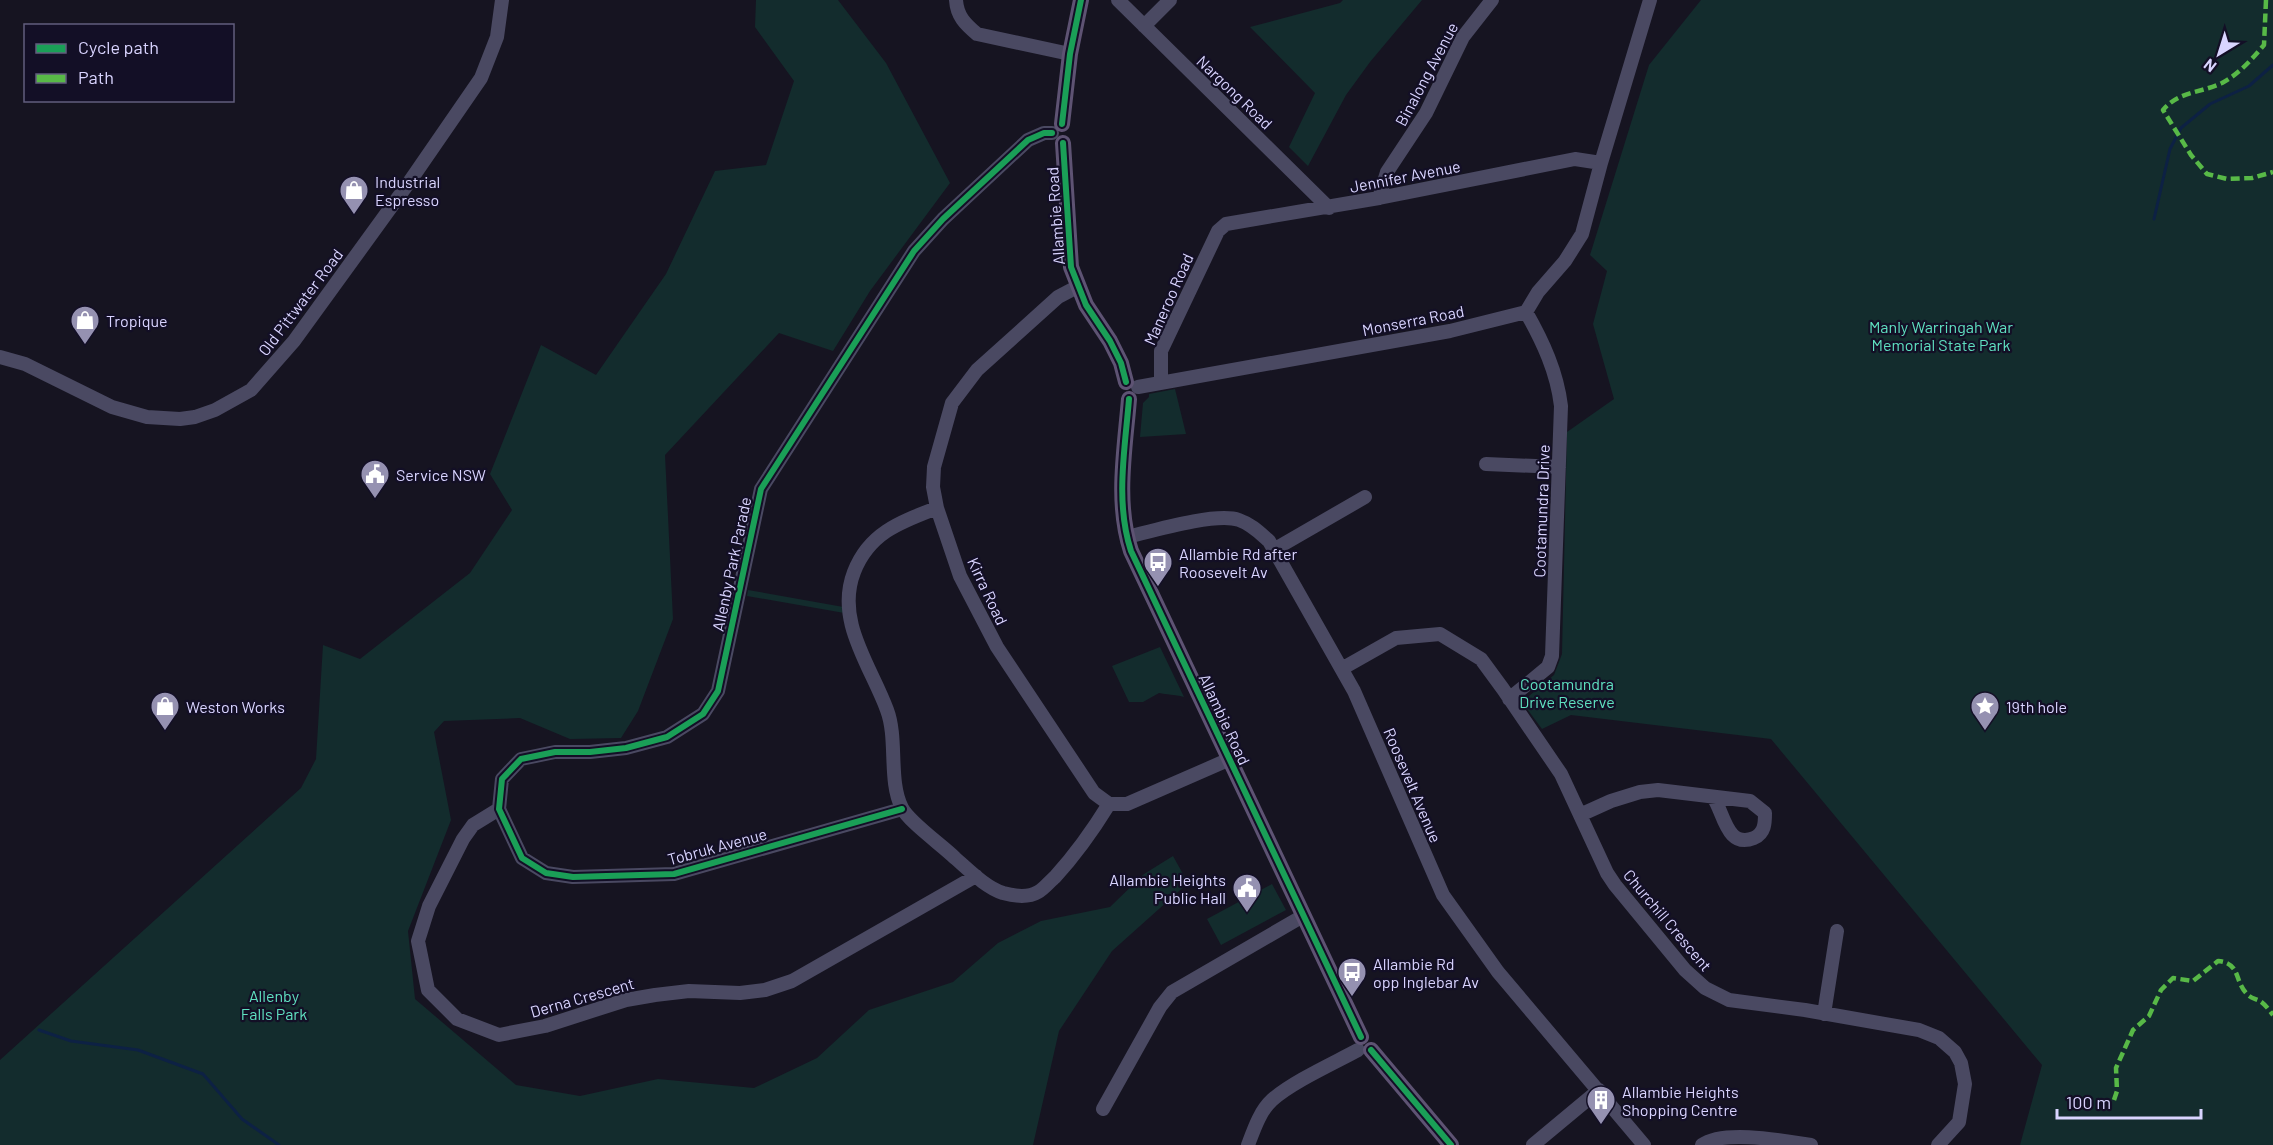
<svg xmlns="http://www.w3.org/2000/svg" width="2273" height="1145" font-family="Barlow,sans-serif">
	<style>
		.green { fill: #132c2d }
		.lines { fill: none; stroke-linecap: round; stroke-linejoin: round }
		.stream { stroke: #0d2144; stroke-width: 3 }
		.minor { stroke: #4a4962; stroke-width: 14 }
		.major { stroke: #5e5373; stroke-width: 16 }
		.quiet { stroke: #58b947; stroke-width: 4.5; stroke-dasharray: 9 4.5; stroke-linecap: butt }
		.cycleway-casing { stroke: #130f26; stroke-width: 10 }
		.cycleway { stroke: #1a9f57; stroke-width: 6 }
		.labels { text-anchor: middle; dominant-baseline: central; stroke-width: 4.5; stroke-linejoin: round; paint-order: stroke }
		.street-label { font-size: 16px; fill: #d9d4ff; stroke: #130f26 }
		.poi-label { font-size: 16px; fill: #d9d4ff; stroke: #130f26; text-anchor: start }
		.park-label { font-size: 16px; fill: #5fe0c0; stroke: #130f26 }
	</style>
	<rect width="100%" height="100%" fill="#161421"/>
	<!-- green -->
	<path class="green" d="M 756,0 L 838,0 L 886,63 L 950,183 L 870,291 L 833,351 L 779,333 L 665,455 L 673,619 L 638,711 L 621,738 L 570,739 L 520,718 L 444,721 L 434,732 L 451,820 L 408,931 L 415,999 L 516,1085 L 580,1096 L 658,1079 L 754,1088 L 817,1058 L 869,1010 L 953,982 L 998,943 L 1041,921 L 1110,907 L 1144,874 L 1173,856 L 1188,883 L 1112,951 L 1059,1031 L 1033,1145 L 0,1145 L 0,1060 L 301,788 L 316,759 L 323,645 L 360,659 L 470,573 L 512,510 L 490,474 L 541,345 L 596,375 L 666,274 L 715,171 L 766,165 L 794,81 L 755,27 Z
		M 1343,0 L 1422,0 L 1370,62 L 1346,95 L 1308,166 L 1289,147 L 1315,93 L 1250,27 L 1340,3 Z
		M 1701,0 L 2273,0 L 2273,1145 L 2020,1145 L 2042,1065 L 1771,739 L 1571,715 L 1542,729 L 1522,702 L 1554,675 L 1562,654 L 1567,432 L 1614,399 L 1593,324 L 1607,271 L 1590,255 L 1649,65 Z
		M 1175,389 L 1186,434 L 1140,437 L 1143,403 L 1149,397 L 1149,394 Z
		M 748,590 L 849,608 L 850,614 L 747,596 Z
		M 1160,647 L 1184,697 C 1174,694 1167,695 1159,693 L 1143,702 L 1129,702 L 1112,666 Z
		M 1272,884 L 1286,910 L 1221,945 L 1207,919 Z"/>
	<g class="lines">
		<!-- stream -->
		<path class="stream" d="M 2154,219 L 2170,149 L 2181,128 L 2210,104 L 2249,86 L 2273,65
			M 39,1030 L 71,1041 L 138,1050 L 203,1074 L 242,1119 L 279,1145"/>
		<!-- minor -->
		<path class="minor" d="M 956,0 C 957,16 965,24 977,34 L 1070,54
			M 1118,0 L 1329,208
			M 1144,26 L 1170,0
			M 1379,198 L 1387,172 L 1426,113 L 1463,37 L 1492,0
			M 1077,287 L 1058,297 L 977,370 L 952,403 L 934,467 L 933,487 L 937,508 L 960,576 L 997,647 L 1094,793 L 1109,804 L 1127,804 L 1230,759
			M 0,357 L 25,364 L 112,407 L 147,417 L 180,419 L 195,417 L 215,410 L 251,390 L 294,341 L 410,181 L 481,78 L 497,37 L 502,0
			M 1161,383 L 1161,351 L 1218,231 L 1226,224 L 1379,198 L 1575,159 L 1601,163
			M 1138,387 L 1450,331 L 1526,312 L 1538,292 L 1565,261 L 1582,234 L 1601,163 L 1650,0
			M 1486,464 L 1559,467
			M 937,508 C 900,522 869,533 854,572 C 835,621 871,666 887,710 C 898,739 888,781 902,808 C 909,822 943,846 955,858 C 969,870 985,887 1003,893 C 1014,896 1028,898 1038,892 C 1044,889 1050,881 1055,877 C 1076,854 1093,830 1109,804
			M 1127,537 C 1152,531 1216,512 1239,520 C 1251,524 1260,533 1269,541 L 1354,691 L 1443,895 L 1498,972 L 1644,1145
			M 1275,549 L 1365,497
			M 1343,668 L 1396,638 L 1440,634 L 1481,659 L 1503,689 L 1561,774 L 1607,873 L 1615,885 L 1685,970 L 1705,988 L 1729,1000 L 1805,1010 L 1919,1030 L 1939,1038 L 1955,1052 L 1961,1063 L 1965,1084 L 1959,1122 L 1938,1145
			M 1509,699 L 1548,667 L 1552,656 L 1561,406 C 1557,372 1543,342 1526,312
			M 499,809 L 473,825 L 463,839 L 429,906 L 418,941 L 428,990 L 457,1019 L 499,1035 L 545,1026 L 626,1000 L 655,995 L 689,991 L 740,993 L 765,990 L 792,981 L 976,876
			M 902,809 L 674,874 L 573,877 L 546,873 L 522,858 L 499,809 L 502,779 L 521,759 L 555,752 L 590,752 L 626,748 L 667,737 L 703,714 L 718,691 L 761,489 L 914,251 L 943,219 L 1028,140 L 1044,133 L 1052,133
			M 1580,815 L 1611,801 L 1640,792 L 1658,790 L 1750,801 L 1765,813 C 1765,823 1765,833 1754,838 C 1726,849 1724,812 1713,797
			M 1824,1014 L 1837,931
			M 1103,1109 L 1160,1007 L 1172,992 L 1303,916
			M 1248,1145 C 1254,1129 1260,1111 1272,1100 C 1292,1082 1334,1063 1358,1050
			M 1533,1145 L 1599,1090
			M 1702,1145 C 1724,1129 1785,1141 1811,1145"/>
		<!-- major -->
		<path class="major" d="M 1062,124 L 1070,54 L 1081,0
			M 1063,143 L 1071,267 L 1086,305 L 1110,341 L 1121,363 L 1126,382
			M 1129,399 C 1125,449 1115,502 1131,551 L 1361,1037
			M 1371,1050 L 1451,1145"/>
		<!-- quiet -->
		<path class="quiet" d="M 2266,0 L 2264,45 C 2252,59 2239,74 2222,83 C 2201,93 2179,91 2163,110 L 2191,155 L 2207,174 L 2227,179 L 2252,178 L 2273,172
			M 2114,1100 L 2117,1091 L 2116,1068 L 2133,1030 L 2149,1016 L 2161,990 L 2173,978 L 2193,981 L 2218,961 C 2241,963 2234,981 2247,994 C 2250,998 2256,999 2260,1001 C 2265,1004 2269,1010 2273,1015"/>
		<!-- cycleway casing -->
		<g class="cycleway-casing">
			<path id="cycleway" d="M 1062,124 L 1070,54 L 1081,0
				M 1063,143 L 1071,267 L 1086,305 L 1110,341 L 1121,363 L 1126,382
				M 1129,399 C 1125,449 1115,502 1131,551 L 1361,1037
				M 902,809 L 674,874 L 573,877 L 546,873 L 522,858 L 499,809 L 502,779 L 521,759 L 555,752 L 590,752 L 626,748 L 667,737 L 703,714 L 718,691 L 761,489 L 914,251 L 943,219 L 1028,140 L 1044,133 L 1052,133
				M 1371,1050 L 1451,1145"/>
		</g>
		<!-- cycleway -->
		<use href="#cycleway" class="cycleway"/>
	</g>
	<!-- icons -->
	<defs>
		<g id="shop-pin" transform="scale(1.5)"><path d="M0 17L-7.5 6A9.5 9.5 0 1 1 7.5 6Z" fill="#9591b1" stroke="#130f26"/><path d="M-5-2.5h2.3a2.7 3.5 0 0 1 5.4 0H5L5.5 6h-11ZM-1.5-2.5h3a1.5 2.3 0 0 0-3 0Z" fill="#fff"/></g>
		<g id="civic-pin" transform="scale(1.5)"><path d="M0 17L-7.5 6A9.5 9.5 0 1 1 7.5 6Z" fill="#9591b1" stroke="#130f26"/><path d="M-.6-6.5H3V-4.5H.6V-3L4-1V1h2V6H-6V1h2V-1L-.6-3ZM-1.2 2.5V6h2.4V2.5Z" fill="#fff"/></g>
		<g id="bus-pin" transform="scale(1.5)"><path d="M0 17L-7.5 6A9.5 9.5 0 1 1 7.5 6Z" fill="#9591b1" stroke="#130f26"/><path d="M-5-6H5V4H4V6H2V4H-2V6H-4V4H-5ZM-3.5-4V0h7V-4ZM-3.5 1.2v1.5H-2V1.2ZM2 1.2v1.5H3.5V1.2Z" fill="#fff"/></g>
		<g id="sight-pin" transform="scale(1.5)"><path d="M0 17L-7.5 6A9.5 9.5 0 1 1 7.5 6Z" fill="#9591b1" stroke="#130f26"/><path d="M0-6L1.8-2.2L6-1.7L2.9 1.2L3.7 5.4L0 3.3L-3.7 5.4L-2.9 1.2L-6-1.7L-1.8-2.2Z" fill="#fff"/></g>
		<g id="building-pin" transform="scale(1.5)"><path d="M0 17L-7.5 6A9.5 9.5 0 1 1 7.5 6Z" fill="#9591b1" stroke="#130f26"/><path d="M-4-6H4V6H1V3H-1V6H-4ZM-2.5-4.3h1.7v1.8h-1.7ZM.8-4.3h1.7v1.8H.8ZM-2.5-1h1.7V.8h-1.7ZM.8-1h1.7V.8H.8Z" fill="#fff"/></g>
	</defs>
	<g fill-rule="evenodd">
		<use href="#shop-pin" x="354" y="190"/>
		<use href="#shop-pin" x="85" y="320"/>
		<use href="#civic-pin" x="375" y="474"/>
		<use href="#bus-pin" x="1158" y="562"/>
		<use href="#shop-pin" x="165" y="706"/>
		<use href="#sight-pin" x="1985" y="706"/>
		<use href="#civic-pin" x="1247" y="888"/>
		<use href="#bus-pin" x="1352" y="972"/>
		<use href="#building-pin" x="1601" y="1100"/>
	</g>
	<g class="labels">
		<!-- street labels -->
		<g class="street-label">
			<text transform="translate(1426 74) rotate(-62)">Binalong Avenue</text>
			<text transform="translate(1235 92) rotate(44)">Nargong Road</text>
			<text transform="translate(1405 176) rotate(-11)">Jennifer Avenue</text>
			<text transform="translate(1055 216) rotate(-94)">Allambie Road</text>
			<text transform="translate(1168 299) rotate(-66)">Maneroo Road</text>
			<text transform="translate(300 302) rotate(-53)">Old Pittwater Road</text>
			<text transform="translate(1413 320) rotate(-11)">Monserra Road</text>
			<text transform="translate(1541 511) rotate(-88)">Cootamundra Drive</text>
			<text transform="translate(731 564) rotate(-78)">Allenby Park Parade</text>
			<text transform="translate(988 591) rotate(65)">Kirra Road</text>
			<text transform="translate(1225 719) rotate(65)">Allambie Road</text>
			<text transform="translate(1413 785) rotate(67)">Roosevelt Avenue</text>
			<text transform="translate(717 846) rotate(-15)">Tobruk Avenue</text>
			<text transform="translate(1668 920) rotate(50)">Churchill Crescent</text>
			<text transform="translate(582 997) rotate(-16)">Derna Crescent</text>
		</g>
		<!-- poi labels -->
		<g class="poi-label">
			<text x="375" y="181">Industrial<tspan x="375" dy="18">Espresso</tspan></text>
			<text x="106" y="320">Tropique</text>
			<text x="396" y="474">Service NSW</text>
			<text x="1179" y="553">Allambie Rd after<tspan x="1179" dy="18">Roosevelt Av</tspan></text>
			<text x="186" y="706">Weston Works</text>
			<text x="2006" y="706">19th hole</text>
			<text x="1226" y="879" text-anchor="end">Allambie Heights<tspan x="1226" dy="18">Public Hall</tspan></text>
			<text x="1373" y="963">Allambie Rd<tspan x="1373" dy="18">opp Inglebar Av</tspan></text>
			<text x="1622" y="1091">Allambie Heights<tspan x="1622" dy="18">Shopping Centre</tspan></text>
		</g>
		<!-- park labels -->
		<g class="park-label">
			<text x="1941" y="326">Manly Warringah War<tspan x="1941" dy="18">Memorial State Park</tspan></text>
			<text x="1567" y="683">Cootamundra<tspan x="1567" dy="18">Drive Reserve</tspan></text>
			<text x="274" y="995">Allenby<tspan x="274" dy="18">Falls Park</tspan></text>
		</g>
	</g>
	<!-- legend -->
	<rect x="24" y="24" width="210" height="78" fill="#130f26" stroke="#625e7d" stroke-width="1.5"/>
	<rect x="36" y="44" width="30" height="9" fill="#1a9f57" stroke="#625e7d" stroke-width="1.5"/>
	<text x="78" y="54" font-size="18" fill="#d9d4ff">Cycle path</text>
	<rect x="36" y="74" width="30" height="9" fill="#58b947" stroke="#625e7d" stroke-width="1.5"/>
	<text x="78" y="84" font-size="18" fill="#d9d4ff">Path</text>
	<!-- north arrow -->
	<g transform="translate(2219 54) rotate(218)" stroke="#130f26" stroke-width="4.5" paint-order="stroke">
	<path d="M0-4.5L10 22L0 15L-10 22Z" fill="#d9d4ff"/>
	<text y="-9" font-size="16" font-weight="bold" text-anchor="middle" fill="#d9d4ff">N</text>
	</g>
	<!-- scale -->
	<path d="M2057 1109v9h144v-9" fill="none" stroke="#d9d4ff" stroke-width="3"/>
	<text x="2066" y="1109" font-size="18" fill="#d9d4ff" stroke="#130f26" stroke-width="4.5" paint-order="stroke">100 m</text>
</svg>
